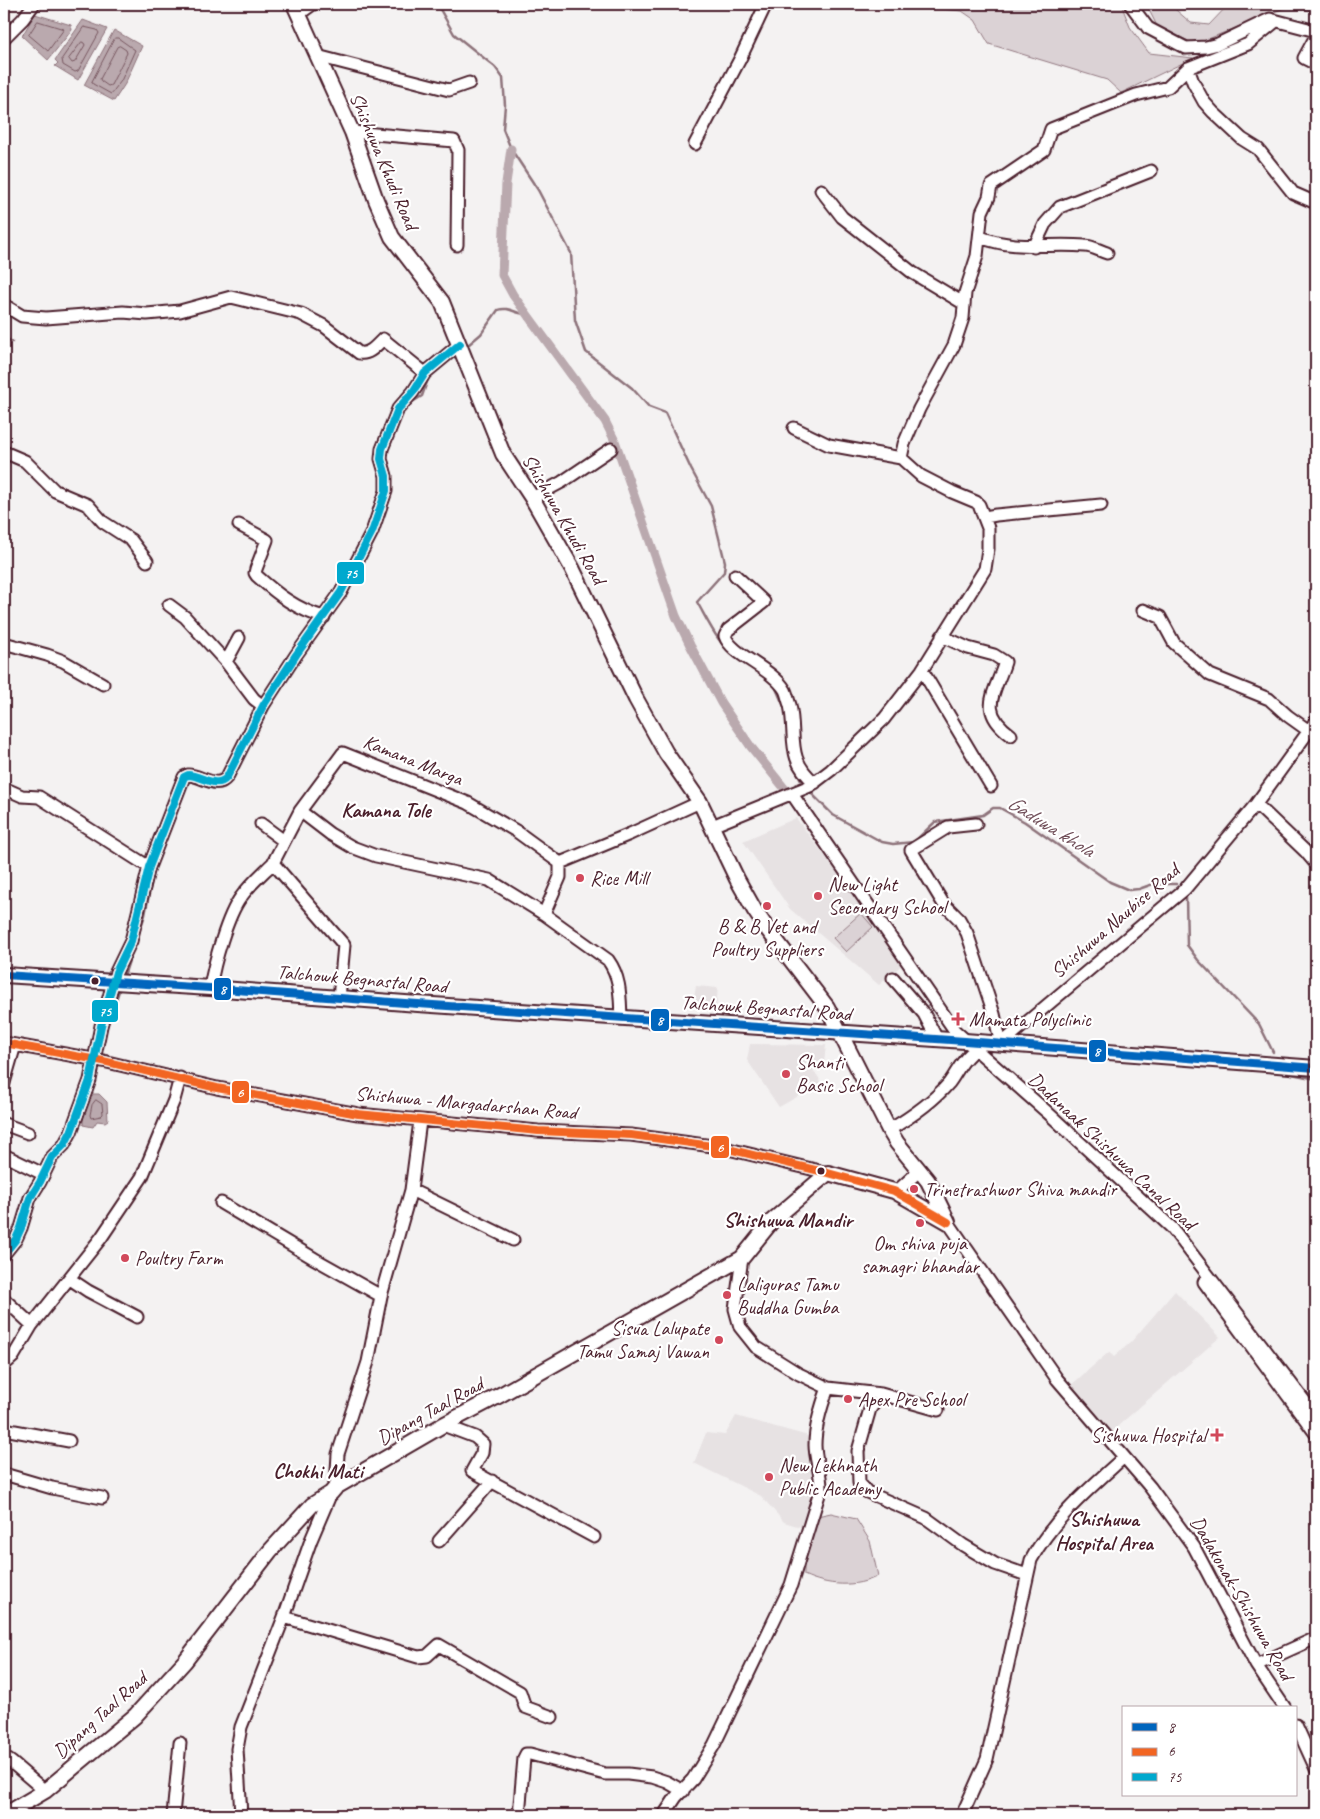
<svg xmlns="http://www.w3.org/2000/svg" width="1320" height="1819" font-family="Caveat,sans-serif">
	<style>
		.built { fill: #e7e2e3 }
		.green { fill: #dbd2d5; stroke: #927880 }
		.water { fill: #baa9ae; stroke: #8d727a }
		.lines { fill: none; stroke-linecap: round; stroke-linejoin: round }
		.shore { stroke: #77565f; stroke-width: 1 }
		.stream { stroke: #8d727a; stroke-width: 2.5 }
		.canal { stroke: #baa9ae; stroke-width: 9 }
		.minor-casing { stroke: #4a1f2b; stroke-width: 15 }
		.major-casing { stroke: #4a1f2b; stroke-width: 18 }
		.minor { stroke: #fff; stroke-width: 11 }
		.major { stroke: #fff; stroke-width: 14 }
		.bus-1-casing { stroke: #fff; stroke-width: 11 }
		.bus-2-casing { stroke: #fff; stroke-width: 11 }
		.bus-3-casing { stroke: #fff; stroke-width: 11 }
		.bus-1 { stroke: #0065bd; stroke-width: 8 }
		.bus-2 { stroke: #f26522; stroke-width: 8 }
		.bus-3 { stroke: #00a9ce; stroke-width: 8 }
		.poi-dot { fill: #d1495b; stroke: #fff; stroke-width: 2 }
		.bus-dot { fill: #4a1f2b; stroke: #fff; stroke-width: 2 }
		.labels { text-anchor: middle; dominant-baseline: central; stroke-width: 4.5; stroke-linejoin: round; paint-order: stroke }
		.street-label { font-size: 20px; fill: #4a1f2b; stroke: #fff }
		.poi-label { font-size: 20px; fill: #4a1f2b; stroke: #fff; text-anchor: start }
		.neighbourhood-label { font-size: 21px; font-weight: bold; fill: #4a1f2b; stroke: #fff }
		.water-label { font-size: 21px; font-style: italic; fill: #714f59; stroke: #fff }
		.line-badge { stroke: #fff; stroke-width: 2 }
		.badge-label { font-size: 14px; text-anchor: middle; font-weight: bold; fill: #fff }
	</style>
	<rect width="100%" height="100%" fill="#f4f2f2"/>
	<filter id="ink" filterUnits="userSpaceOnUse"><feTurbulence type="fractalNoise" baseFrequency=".02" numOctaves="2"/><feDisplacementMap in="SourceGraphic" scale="10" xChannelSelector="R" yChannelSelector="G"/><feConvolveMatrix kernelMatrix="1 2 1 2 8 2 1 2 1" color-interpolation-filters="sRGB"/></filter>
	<g filter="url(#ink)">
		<!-- built -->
		<path class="built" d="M 796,818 L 846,884 L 871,921 L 904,963 L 879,985 L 790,909 L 743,841 Z
			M 696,986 L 718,988 L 716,1007 L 693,1004 Z
			M 750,1044 L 826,1045 L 824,1063 L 813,1070 L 819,1078 L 820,1084 L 779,1107 L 747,1060 Z
			M 1175,1291 L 1220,1337 L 1111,1432 L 1070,1386 L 1109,1352 L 1114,1357 L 1131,1342 Z
			M 736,1416 L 812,1437 L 817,1492 L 807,1529 L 784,1522 L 761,1496 L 694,1463 L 706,1433 L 725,1435 Z"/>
		<!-- green -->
		<path class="green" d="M 904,4 L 1121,4 L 1130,27 L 1149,53 L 1193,58 L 1121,93 L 1107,80 L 989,44 L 975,20 L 962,11 L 905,6 Z
			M 1146,4 L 1169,4 L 1191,23 L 1209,25 L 1229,4 L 1316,4 L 1316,12 L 1289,6 L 1196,44 L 1158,28 Z
			M 861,913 L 873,927 L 846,952 L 833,938 Z
			M 831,1513 L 856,1519 L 870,1541 L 878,1576 C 856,1588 827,1586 804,1575 L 804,1561 L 817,1516 Z"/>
		<!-- water -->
		<path class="water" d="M 35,14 L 71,25 L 72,30 L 48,60 L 22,36 Z
			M 83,20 L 107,29 L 78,80 L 55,66 L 58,63 L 55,60 Z
			M 114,30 L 142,46 L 125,84 L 114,101 L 84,85 Z
			M 92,1094 L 99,1094 L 107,1102 L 108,1120 L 105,1122 L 97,1121 L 93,1127 L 83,1125 C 83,1114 87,1104 92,1094 Z"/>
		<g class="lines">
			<!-- shore -->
			<path class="shore" d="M 38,21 L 64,29 L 48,51 L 29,35 Z
				M 84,27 L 97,30 L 99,33 L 78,71 L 75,72 L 63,65 L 62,59 Z
				M 115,38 L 118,38 L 135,50 L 121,81 L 111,94 L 93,84 L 92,82 Z
				M 82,42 L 84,43 L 85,45 L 75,62 L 72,63 L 69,59 Z
				M 120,46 L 126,50 L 127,53 L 111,85 L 108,86 L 101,81 L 100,79 L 117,47 Z
				M 96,1100 L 102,1104 L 103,1114 L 101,1116 L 91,1118 L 90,1115 L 92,1105 Z"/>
			<!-- stream -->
			<path class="stream" d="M 437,4 L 454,34 L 495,67 L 503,78 L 505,105 L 503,129 L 511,149 L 538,190 L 571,253 L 575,320 L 586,352 L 632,388 L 649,407 L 665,413 L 691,469 L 711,506 L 725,562 L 724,572 L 697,602 C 709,623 719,647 741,661
				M 4,337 L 12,342
				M 468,345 L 481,334 L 498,310 C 509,306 515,314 526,314
				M 406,406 L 422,396 L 428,379
				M 386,509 C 393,491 395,474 386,457
				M 774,684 L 786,711
				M 796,770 L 802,782
				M 206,786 C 217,790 225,791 231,780
				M 811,793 L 833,815 L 882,842 L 893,844 L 914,842 L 935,822 L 983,815 L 993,808 L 1000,808 L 1025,822 L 1110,882 L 1129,890 L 1139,889 L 1153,884 L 1176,884
				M 1186,896 L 1187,945 L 1198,960 L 1259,1024 L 1273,1052
				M 136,941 L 145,915 L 153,874
				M 123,979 L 133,948
				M 106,1029 L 120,988
				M 1287,1073 L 1316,1079
				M 71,1143 L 76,1133
				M 42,1189 L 50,1174
				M 4,1260 L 17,1246"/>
			<!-- canal -->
			<path class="canal" d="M 511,149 L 506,183 L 502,275 L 513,295 L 605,421 L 615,441 L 676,616 L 690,645 L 721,703 L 751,747 L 785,789"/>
			<!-- minor casing -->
			<g class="minor-casing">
				<path id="minor" d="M 1130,4 L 1148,28 L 1186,48 L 1206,47 L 1218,44 L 1270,19 L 1316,31
					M 299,14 L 313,4
					M 1316,36 L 1304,58 L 1316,64
					M 4,38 L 23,19 L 34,4
					M 317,56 L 449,90 L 469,83
					M 1188,68 L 1193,82 L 1204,102 L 1213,112 L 1242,139 L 1258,149 L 1293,193 L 1316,203
					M 352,132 L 454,141 L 458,150 L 457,245
					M 695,144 L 740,59 L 766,4
					M 821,190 L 842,217 L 913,273 L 963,303
					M 980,237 C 1017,251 1047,243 1085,246 C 1092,246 1100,251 1107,253
					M 1034,247 L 1045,224 L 1060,207 L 1151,171
					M 4,305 L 22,316 L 46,318 L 123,312 L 147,314 L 180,311 L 231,297 L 301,314 L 324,326 L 359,353 C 369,355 376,346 383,339 L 425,373
					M 794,428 L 829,445 L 901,458
					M 4,452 L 25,461 L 55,491 L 88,505 L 103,522 L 131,540 L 147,561
					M 901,458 L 904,444 L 919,409 L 954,345 L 963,318 L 965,293 L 977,256 L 982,212 L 989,197 L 991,186 L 1044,150 L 1051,129 L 1136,95 L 1168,87 L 1188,68 L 1248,44 L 1276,21
					M 532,498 L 562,482 L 611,449
					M 985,517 L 996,515 L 1101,505
					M 239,525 L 267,540 L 256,569 L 255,573 L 257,576 C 277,594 297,610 324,617
					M 735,575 L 764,602 L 728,630 L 725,636 C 731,655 772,668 785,690 C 787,694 788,700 790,705 C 797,737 785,758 815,783
					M 169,605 L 185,617 L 226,662
					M 1143,610 L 1160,617 L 1174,643 L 1210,675 L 1269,699 L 1288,716 L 1309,731
					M 942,636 L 968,648 L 994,655 L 1005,662 C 995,694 977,710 1011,735
					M 239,638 L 226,662 L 254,699 L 263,706
					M 4,643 L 47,655 L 63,661 L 103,684
					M 922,670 L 991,786
					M 4,788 L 22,796 L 39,797 L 149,867
					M 792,794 L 955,1031 L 1047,1112 L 1172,1228 L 1316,1416
					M 1256,804 L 1305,851 L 1316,864
					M 300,811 L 330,834 L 352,847 L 376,856 L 489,880 L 544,914 L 608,960 C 621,978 620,997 621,1018
					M 261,824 L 284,841
					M 976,824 L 948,827 L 911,850 L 943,903 L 959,919 L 967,933 L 994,1014 L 1001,1044 L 1185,889 L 1256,804 L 1316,721
					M 712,826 L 810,786 L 831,770 L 884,719 L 922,670 L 985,569 L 988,549 L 988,528 L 979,505 L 976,502 L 952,492 L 921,476 L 901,458
					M 544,914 L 560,877 L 560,863
					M 893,978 L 924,1014 L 937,1039
					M 210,988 C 214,963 227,916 241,897 C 250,884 262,874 273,863
					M 339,998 L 344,945 L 273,863 L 300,811 L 343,753 L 468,803 L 516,831 L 560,863 L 630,834 L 700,802
					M 4,1043 L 103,1061 L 217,1088 L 358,1114 L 538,1131 L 631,1135 L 720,1147 L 828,1173
					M 4,1083 L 15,1045
					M 4,1124 L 28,1133
					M 889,1130 C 911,1117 932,1103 949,1083 C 956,1074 960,1063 970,1054
					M 4,1155 L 43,1174
					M 411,1190 L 513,1240
					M 896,1192 L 919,1171
					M 221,1203 L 315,1259 L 381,1296
					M 948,1222 L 1057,1379 L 1150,1487 L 1194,1547 L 1256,1665 L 1285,1708
					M 4,1254 L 16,1239 L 21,1228 L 30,1198 L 40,1182 L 52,1157 L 64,1145 L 71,1132 L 90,1080 L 101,1026 L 116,972 L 131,941 L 149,867 L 182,782 L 184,777 L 188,775 C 201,775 217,790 227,777 L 263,706 L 296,655 L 341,592 L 372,532 L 386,491 L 386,476 L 381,459 L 382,449 L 398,409 L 413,392 L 425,373 L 460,344
					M 742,1258 L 735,1309 L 740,1327 L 756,1347 L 799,1374 L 828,1388 L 881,1394 L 938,1410
					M 70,1279 L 88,1291 L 137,1317
					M 1204,1282 L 1316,1434
					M 4,1299 L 32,1325
					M 4,1365 L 13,1357 L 32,1325 L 101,1238 L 142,1177 L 174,1100 L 180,1078
					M 881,1394 L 870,1409 L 858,1451 L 859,1483 L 867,1492 L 926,1518 L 963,1545 L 995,1564 L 1027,1575
					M 443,1425 L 475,1437 L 483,1444 L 482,1453 L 472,1471 L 594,1537
					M 4,1429 L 69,1441
					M 4,1474 L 52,1488 L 102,1498
					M 336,1487 L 338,1454 L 368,1362 L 381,1296 L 411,1190 L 420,1121
					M 439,1541 L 492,1481
					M 284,1617 L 418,1657 L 427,1656 L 439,1645 L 520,1692 L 525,1707 L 552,1717
					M 1256,1665 L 1316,1638
					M 1296,1725 L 1316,1769
					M 4,1757 L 11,1762 L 45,1791
					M 173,1815 L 180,1743
					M 241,1815 L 237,1749 L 241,1727 L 284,1617 L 311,1540 L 331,1493
					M 519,1815 L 524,1758 L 526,1754 L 530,1754 L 605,1774 L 628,1774 L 652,1777 L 667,1782 L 683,1791
					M 664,1815 L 676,1797 L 693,1779 L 714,1745 L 791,1585 L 821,1488 C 821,1473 815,1459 815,1445 C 815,1427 822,1404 828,1388
					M 962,1815 L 987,1759 L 1031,1560 C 1053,1519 1090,1488 1124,1457"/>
			</g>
			<!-- major casing -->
			<g class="major-casing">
				<path id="major" d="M 294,4 L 352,132 L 376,200 L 392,237 L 442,302 L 503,454 L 532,498 L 572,568 L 636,699 L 666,753 L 700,802 L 737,879 L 755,911 L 768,930 L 827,1007 L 889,1130 L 897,1143 L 928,1181 L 948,1222
					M 4,975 L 210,988 L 418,1004 L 965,1041 L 1316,1068
					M 4,1813 L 13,1810 L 45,1791 L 135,1716 L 185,1661 L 270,1551 L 312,1505 L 331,1493 L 336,1487 L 443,1425 L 502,1394 L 742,1258 L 772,1221 L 828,1173 L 894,1191 L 948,1222"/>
			</g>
			<!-- minor -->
			<use href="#minor" class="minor"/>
			<!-- major -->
			<use href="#major" class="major"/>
			<!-- bus-1 casing -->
			<g class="bus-1-casing">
				<path id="bus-1" d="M 4,975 L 210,988 L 418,1004 L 965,1041 L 1316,1068"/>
			</g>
			<!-- bus-2 casing -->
			<g class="bus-2-casing">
				<path id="bus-2" d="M 4,1043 L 103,1061 L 217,1088 L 358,1114 L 538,1131 L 631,1135 L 720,1147 L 828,1173 L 894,1191 L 948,1222"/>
			</g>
			<!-- bus-3 casing -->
			<g class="bus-3-casing">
				<path id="bus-3" d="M 4,1254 L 16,1239 L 21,1228 L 30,1198 L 40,1182 L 52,1157 L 64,1145 L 71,1132 L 90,1080 L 101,1026 L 116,972 L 131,941 L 149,867 L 182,782 L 184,777 L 188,775 C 201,775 217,790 227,777 L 263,706 L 296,655 L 341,592 L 372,532 L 386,491 L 386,476 L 381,459 L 382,449 L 398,409 L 413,392 L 425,373 L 460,344"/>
			</g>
			<!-- bus-1 -->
			<use href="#bus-1" class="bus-1"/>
			<!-- bus-2 -->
			<use href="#bus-2" class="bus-2"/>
			<!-- bus-3 -->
			<use href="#bus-3" class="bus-3"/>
		</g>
	</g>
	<!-- markers -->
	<g class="poi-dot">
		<circle cx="580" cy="878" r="5"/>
		<circle cx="818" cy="896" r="5"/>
		<circle cx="767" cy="906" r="5"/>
		<path d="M955.5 1011.5h5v5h5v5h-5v5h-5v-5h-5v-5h5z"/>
		<circle cx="786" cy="1074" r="5"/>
		<circle cx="914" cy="1189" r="5"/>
		<circle cx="920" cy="1223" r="5"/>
		<circle cx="125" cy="1258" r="5"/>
		<circle cx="727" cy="1295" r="5"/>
		<circle cx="719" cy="1340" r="5"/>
		<circle cx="848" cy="1399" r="5"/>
		<path d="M1214.5 1427.5h5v5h5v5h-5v5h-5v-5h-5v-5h5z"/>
		<circle cx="769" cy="1477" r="5"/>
	</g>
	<g class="bus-dot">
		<circle cx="95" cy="981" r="4.5"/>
		<circle cx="821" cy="1171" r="4.5"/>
	</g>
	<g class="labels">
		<!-- street labels -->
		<g class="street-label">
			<text transform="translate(384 161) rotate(67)">Shishuwa Khudi Road</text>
			<text transform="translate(564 519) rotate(60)">Shishuwa Khudi Road</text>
			<text transform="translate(413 760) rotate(22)">Kamana Marga</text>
			<text transform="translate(1115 921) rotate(-41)">Shishuwa Naubise Road</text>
			<text transform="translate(362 979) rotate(5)">Talchowk Begnastal Road</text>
			<text transform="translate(766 1008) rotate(4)">Talchowk Begnastal Road</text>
			<text transform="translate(466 1103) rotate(5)">Shishuwa - Margadarshan Road</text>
			<text transform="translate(1112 1151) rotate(43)">Dadanaak Shishuwa Canal Road</text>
			<text transform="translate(430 1411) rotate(-29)">Dipang Taal Road</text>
			<text transform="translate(1242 1598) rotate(60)">Dadakonak-Shishuwa Road</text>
			<text transform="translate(100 1715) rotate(-42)">Dipang Taal Road</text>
		</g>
		<!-- poi labels -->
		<g class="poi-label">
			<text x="590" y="878">Rice Mill</text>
			<text x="828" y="884">New Light<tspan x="828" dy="23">Secondary School</tspan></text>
			<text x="767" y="926" text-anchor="middle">B &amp; B Vet and<tspan x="767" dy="23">Poultry Suppliers</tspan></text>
			<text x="969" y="1019">Mamata Polyclinic</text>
			<text x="796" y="1062">Shanti<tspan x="796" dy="23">Basic School</tspan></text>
			<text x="924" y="1189">Trinetrashwor Shiva mandir</text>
			<text x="920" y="1243" text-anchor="middle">Om shiva puja<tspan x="920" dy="23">samagri bhandar</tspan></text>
			<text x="135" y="1258">Poultry Farm</text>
			<text x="737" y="1284">Laliguras Tamu<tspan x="737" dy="23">Buddha Gumba</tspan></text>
			<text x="709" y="1328" text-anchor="end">Sisua Lalupate<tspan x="709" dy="23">Tamu Samaj Vawan</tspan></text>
			<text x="858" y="1399">Apex Pre School</text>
			<text x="1206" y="1435" text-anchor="end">Sishuwa Hospital</text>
			<text x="779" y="1465">New Lekhnath<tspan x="779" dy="23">Public Academy</tspan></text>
		</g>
		<!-- neighbourhood labels -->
		<g class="neighbourhood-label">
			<text x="386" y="810">Kamana Tole</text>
			<text x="788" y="1220">Shishuwa Mandir</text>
			<text x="318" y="1471">Chokhi Mati</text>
			<text x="1104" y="1519">Shishuwa<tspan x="1104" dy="24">Hospital Area</tspan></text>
		</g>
		<!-- water labels -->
		<g class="water-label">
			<text transform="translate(1051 826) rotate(32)">Gaduwa khola</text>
		</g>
	</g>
	<g class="line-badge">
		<rect x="336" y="561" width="29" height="24" rx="5" fill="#00a9ce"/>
		<rect x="213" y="977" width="19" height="24" rx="5" fill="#0065bd"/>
		<rect x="91" y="999" width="28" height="24" rx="5" fill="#00a9ce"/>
		<rect x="650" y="1008" width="20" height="24" rx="5" fill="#0065bd"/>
		<rect x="1088" y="1039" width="19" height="24" rx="5" fill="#0065bd"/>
		<rect x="231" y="1080" width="19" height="24" rx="5" fill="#f26522"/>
		<rect x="710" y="1135" width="20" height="24" rx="5" fill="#f26522"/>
	</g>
	<g class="badge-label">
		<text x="351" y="578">75</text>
		<text x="223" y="994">8</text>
		<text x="105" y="1016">75</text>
		<text x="660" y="1025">8</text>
		<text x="1097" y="1056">8</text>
		<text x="240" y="1097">6</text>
		<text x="720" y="1152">6</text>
	</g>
	<!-- margin -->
	<rect width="1320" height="1819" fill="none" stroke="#fff" stroke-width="20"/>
	<rect x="10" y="10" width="1300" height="1799" fill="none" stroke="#4a1f2b" stroke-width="2" filter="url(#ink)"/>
	<!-- legend -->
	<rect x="1122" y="1706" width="175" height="90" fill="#ffffff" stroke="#b7a5aa"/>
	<rect x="1132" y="1723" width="25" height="8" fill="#0065bd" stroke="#b7a5aa"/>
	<text x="1168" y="1732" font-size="15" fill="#4a1f2b">8</text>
	<rect x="1132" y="1748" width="25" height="8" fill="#f26522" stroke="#b7a5aa"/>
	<text x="1168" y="1756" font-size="15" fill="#4a1f2b">6</text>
	<rect x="1132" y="1773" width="25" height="8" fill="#00a9ce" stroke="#b7a5aa"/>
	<text x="1168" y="1782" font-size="15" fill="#4a1f2b">75</text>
</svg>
